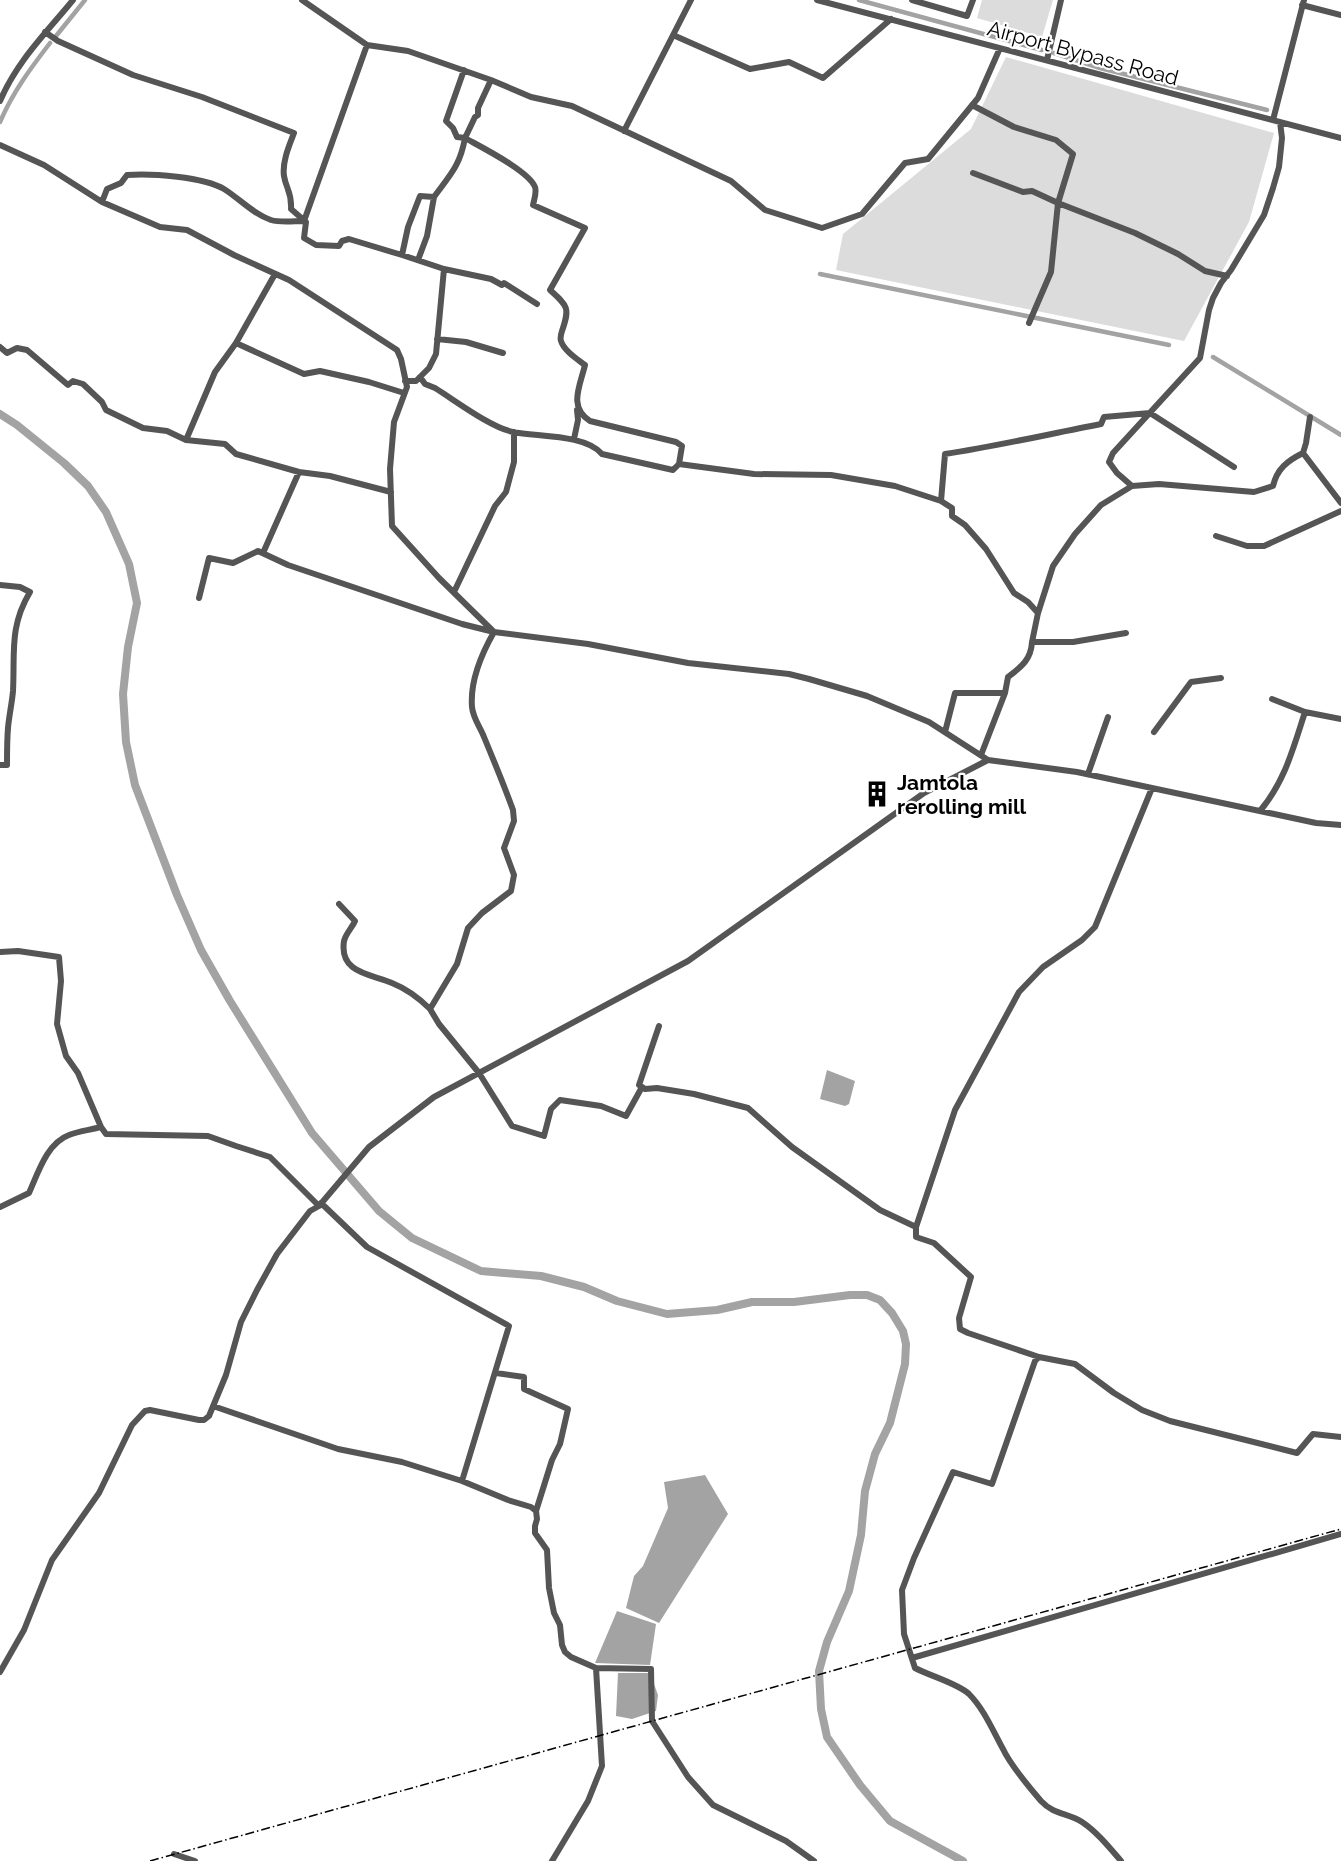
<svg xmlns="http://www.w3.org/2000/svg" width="1341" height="1861" font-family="Raleway,sans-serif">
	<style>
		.green { fill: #dcdcdc }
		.water { fill: #a3a3a3 }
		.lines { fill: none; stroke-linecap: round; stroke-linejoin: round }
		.canal { stroke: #a3a3a3; stroke-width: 4.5 }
		.river { stroke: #a3a3a3; stroke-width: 8 }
		.minor { stroke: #555; stroke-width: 6 }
		.rail { stroke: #000; stroke-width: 1.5; stroke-dasharray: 9 3 1.5 3; stroke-linecap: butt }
		.labels { text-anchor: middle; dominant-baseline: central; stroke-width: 4.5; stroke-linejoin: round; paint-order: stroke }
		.street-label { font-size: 21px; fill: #000; stroke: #fff }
		.poi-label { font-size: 21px; font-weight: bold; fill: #000; stroke: #fff; text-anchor: start }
	</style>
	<rect width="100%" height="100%" fill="#fff"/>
	<!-- green -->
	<path class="green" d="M 982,0 L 1053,0 L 1042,37 L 977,18 Z
		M 1006,57 L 1274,133 L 1249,222 L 1184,341 L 836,270 L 843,234 L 971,129 Z"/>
	<!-- water -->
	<path class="water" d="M 827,1070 L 855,1081 L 849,1104 L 845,1106 L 820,1099 Z
		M 705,1475 L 728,1514 L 659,1623 L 626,1608 L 634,1576 L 643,1566 L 668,1508 L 664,1482 Z
		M 617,1611 L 656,1624 L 650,1665 L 595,1663 Z
		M 618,1673 L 650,1673 L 658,1695 L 656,1711 L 632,1719 L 616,1716 Z"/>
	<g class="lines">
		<!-- canal -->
		<path class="canal" d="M 859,0 L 1042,50
			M 56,36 L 85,0
			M 1054,53 L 1100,68 L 1267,110
			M 0,122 C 13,92 30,69 50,43
			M 820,274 L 1169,345
			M 1213,357 L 1341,435"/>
		<!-- river -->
		<path class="river" d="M 0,414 L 17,425 L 64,463 L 88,486 L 106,512 L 129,564 L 137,603 L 128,647 L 123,694 L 126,742 L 135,785 L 177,895 L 201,950 L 230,1001 L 312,1133 L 379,1211 L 412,1238 L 481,1271 L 541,1276 L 584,1287 L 617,1301 L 667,1314 L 717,1310 L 752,1302 L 794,1302 L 850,1295 L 867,1295 L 880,1300 L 892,1313 L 903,1331 L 906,1344 L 905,1364 L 890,1423 L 875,1454 L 865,1491 L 861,1535 L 849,1591 L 827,1642 L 819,1671 L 821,1709 L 827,1737 L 860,1785 L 890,1821 L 963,1861"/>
		<!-- minor -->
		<path class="minor" d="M 302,0 L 367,45 L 408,51 L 491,80 L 531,97 L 572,106 L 731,181 L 765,210 L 822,228 L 862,214 L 905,163 L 928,159 L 978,98 L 1000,48
			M 817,0 L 1341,138
			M 912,0 L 967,16 L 973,0
			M 1302,5 L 1341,15
			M 45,32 L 58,41 L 133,75 L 202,97 L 294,133 C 289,146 282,162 284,176 C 286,189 292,192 291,209 L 306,222 L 304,238 L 316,245 L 339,246 L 342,241 L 349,239 L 402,255 L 408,227 L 420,196 L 434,197 C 450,175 460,166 465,138 L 457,137 L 453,128 L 446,121 L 464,70
			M 673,35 L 750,69 L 789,62 L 823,78 L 891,19
			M 1047,60 L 1061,0
			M 491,80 L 478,108 L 478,115 L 475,117 L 465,138 C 481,147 529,171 535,187 C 537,192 534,200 533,205 L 585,228 L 550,290 C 568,306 570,308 562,331 C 561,334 560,338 561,341 C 564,351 577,359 585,365 C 580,386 568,407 590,421 L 676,442 L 682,446 L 679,464 L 754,474 L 831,475 L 895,486 L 941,501 L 945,454 C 998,446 1049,434 1101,424 L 1104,417 L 1150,413 L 1234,467
			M 0,101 C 17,61 46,33 73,0
			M 972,105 L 1014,127 L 1056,140 L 1073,154 L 1058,203 L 1135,233 L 1178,254 L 1205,271 L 1227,276
			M 1273,120 L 1304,0
			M 1280,122 L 1282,138 L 1279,167 L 1273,188 L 1264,215 L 1231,270 L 1221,283 L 1213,298 L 1209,310 L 1200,358 L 1113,453 L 1109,462 L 1117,473 L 1132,486 L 1159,484 L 1254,492 L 1273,486 C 1277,469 1287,461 1303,453 L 1306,443 L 1310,417
			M 624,131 L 691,0
			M 0,145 L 44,165 L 102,202 L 160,227 L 187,230 L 234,255 L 289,280 L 397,350 L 401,359 L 407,387 L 394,422 L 390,469 L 392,526 L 439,578 L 494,632 L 588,644 L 688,663 L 789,674 L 809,679 L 867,696 L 929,722 L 988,760
			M 973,173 L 1023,192 L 1032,191 L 1058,203 L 1051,272 L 1029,323
			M 102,202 L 107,189 L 121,183 L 127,175 C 151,173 204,177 224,189 C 240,199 253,214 271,220 C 281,223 294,221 304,221 L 367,45
			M 402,255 L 444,269 L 436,354 L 429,368 L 416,381 L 405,381
			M 418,260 L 427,236 L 434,197
			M 444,269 L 491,279 L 502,285 L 504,283 L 537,304
			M 275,274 L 236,343 L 304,374 L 320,371 L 369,382 L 404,393
			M 437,339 L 466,342 L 503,353
			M 0,347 L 7,353 L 17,348 L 27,350 L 68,385 L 73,381 L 83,384 L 102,402 L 106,410 L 143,428 L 167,431 L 186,440 L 225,444 L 236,454 L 299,472 L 330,476 L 391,492
			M 420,377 L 425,384 L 435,388 C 456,401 490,427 513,432 C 537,437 585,434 602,454 L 673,470 L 679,464
			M 574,439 L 578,420 L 577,410
			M 186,440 L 215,372 L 236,343
			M 1303,453 L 1341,503
			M 941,501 L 952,508 L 952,516 L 965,525 L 986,549 L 1014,593 L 1028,602 L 1038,613 L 1032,642
			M 1216,536 L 1247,546 L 1264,546 L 1341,511
			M 263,553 L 299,472
			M 0,585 L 20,587 L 30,592 C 9,627 15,653 13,691 C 12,703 9,716 8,728 C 7,740 7,753 7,765 L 0,765
			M 454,592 L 495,506 L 506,492 L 514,462 L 514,432
			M 199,598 L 209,558 L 233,563 L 258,551 L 288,565 L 462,624 L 494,632 C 482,653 470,682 472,707 C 473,718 480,727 484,737 C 494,761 504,785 513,810 L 514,821 L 504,848 L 514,875 L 511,891 L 482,913 L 468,928 L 457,964 L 430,1009 L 439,1024 L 479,1073 L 512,1126 L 544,1136 L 551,1109 L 560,1100 L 601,1106 L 626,1116 L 642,1087
			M 1038,613 L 1053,566 L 1075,534 L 1101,505 L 1132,486
			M 1272,699 L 1305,712 L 1341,719
			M 945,732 L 955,693 L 1005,693 L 1008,677 C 1021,667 1031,660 1032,642 L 1073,642 L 1126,633
			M 1154,732 L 1191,682 L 1221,678
			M 981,755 L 1005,693
			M 1088,774 L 1108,717
			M 1260,811 C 1285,781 1293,749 1305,712
			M 339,904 L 355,921 C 352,928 346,933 344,941 C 339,974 372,974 392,983 C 407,989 419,998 430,1009
			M 0,952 L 18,951 L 59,957 L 61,981 L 57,1024 L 66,1056 L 78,1073 L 101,1127 L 106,1134 L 208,1136 L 236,1146 L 270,1157 L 319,1206
			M 659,1026 L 639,1085 L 645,1089 L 657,1088 L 694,1094 L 748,1108 L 792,1147 L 880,1210 L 916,1227
			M 321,1203 L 367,1247 L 509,1326 L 462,1481
			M 0,1207 L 29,1193 C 38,1173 47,1143 69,1135 C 79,1131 90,1130 101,1127
			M 1039,1357 L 968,1333 L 960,1329 L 959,1318 L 971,1277 L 934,1243 L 916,1237 L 916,1227 L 955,1110 L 1019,992 L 1043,967 L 1082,940 L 1095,927 L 1152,788
			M 496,1373 L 524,1377 L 524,1389 L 568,1409 L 560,1444 L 552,1460 L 536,1511
			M 213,1406 L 338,1449 L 402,1462 L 462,1481 L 508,1500 L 531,1507 L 536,1511 L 537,1519 L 535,1526 L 535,1533 L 547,1550 L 549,1588 L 554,1613 L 560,1625 L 562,1645 L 565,1652 L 571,1657 L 596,1668 L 651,1669 L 652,1721 L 688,1777 L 713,1805 L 786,1841 L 814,1861
			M 912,1658 L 1341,1534
			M 0,1672 L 24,1630 L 52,1560 L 99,1493 L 132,1425 L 145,1411 L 150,1410 L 199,1420 L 204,1420 L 209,1416 L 226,1375 L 241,1322 L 257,1290 L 277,1254 L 310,1211 L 319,1206 L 369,1147 L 434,1097 L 688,961 L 924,793 L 988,760 L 1077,772 L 1316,823 L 1341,825
			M 174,1854 L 195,1861
			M 552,1861 L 588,1801 L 602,1766 L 596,1668
			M 1121,1861 C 1109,1847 1097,1832 1082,1822 C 1068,1813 1054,1815 1041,1801 C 1029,1787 1011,1766 1003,1749 C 993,1731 984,1709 969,1694 C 957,1683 930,1676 915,1668 L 904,1634 L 902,1590 L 914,1558 L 953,1472 L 992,1484 L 1035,1361 L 1039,1357 L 1075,1364 L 1114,1393 L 1142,1410 L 1170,1421 L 1297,1453 L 1313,1434 L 1341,1437"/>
		<!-- rail -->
		<path class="rail" d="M 150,1861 L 1341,1529"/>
	</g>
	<!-- icons -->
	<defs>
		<g id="building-bare" transform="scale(2.07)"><path d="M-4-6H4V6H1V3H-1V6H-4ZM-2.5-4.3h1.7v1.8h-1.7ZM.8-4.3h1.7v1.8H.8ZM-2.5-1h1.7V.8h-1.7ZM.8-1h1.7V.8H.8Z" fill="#000" stroke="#fff" stroke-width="2.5" paint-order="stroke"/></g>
	</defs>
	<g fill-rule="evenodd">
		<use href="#building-bare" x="877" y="794"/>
	</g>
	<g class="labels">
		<!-- street labels -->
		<g class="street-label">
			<text transform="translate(1083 53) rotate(15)">Airport Bypass Road</text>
		</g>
		<!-- poi labels -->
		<g class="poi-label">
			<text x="897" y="782">Jamtola<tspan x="897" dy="24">rerolling mill</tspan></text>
		</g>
	</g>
</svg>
